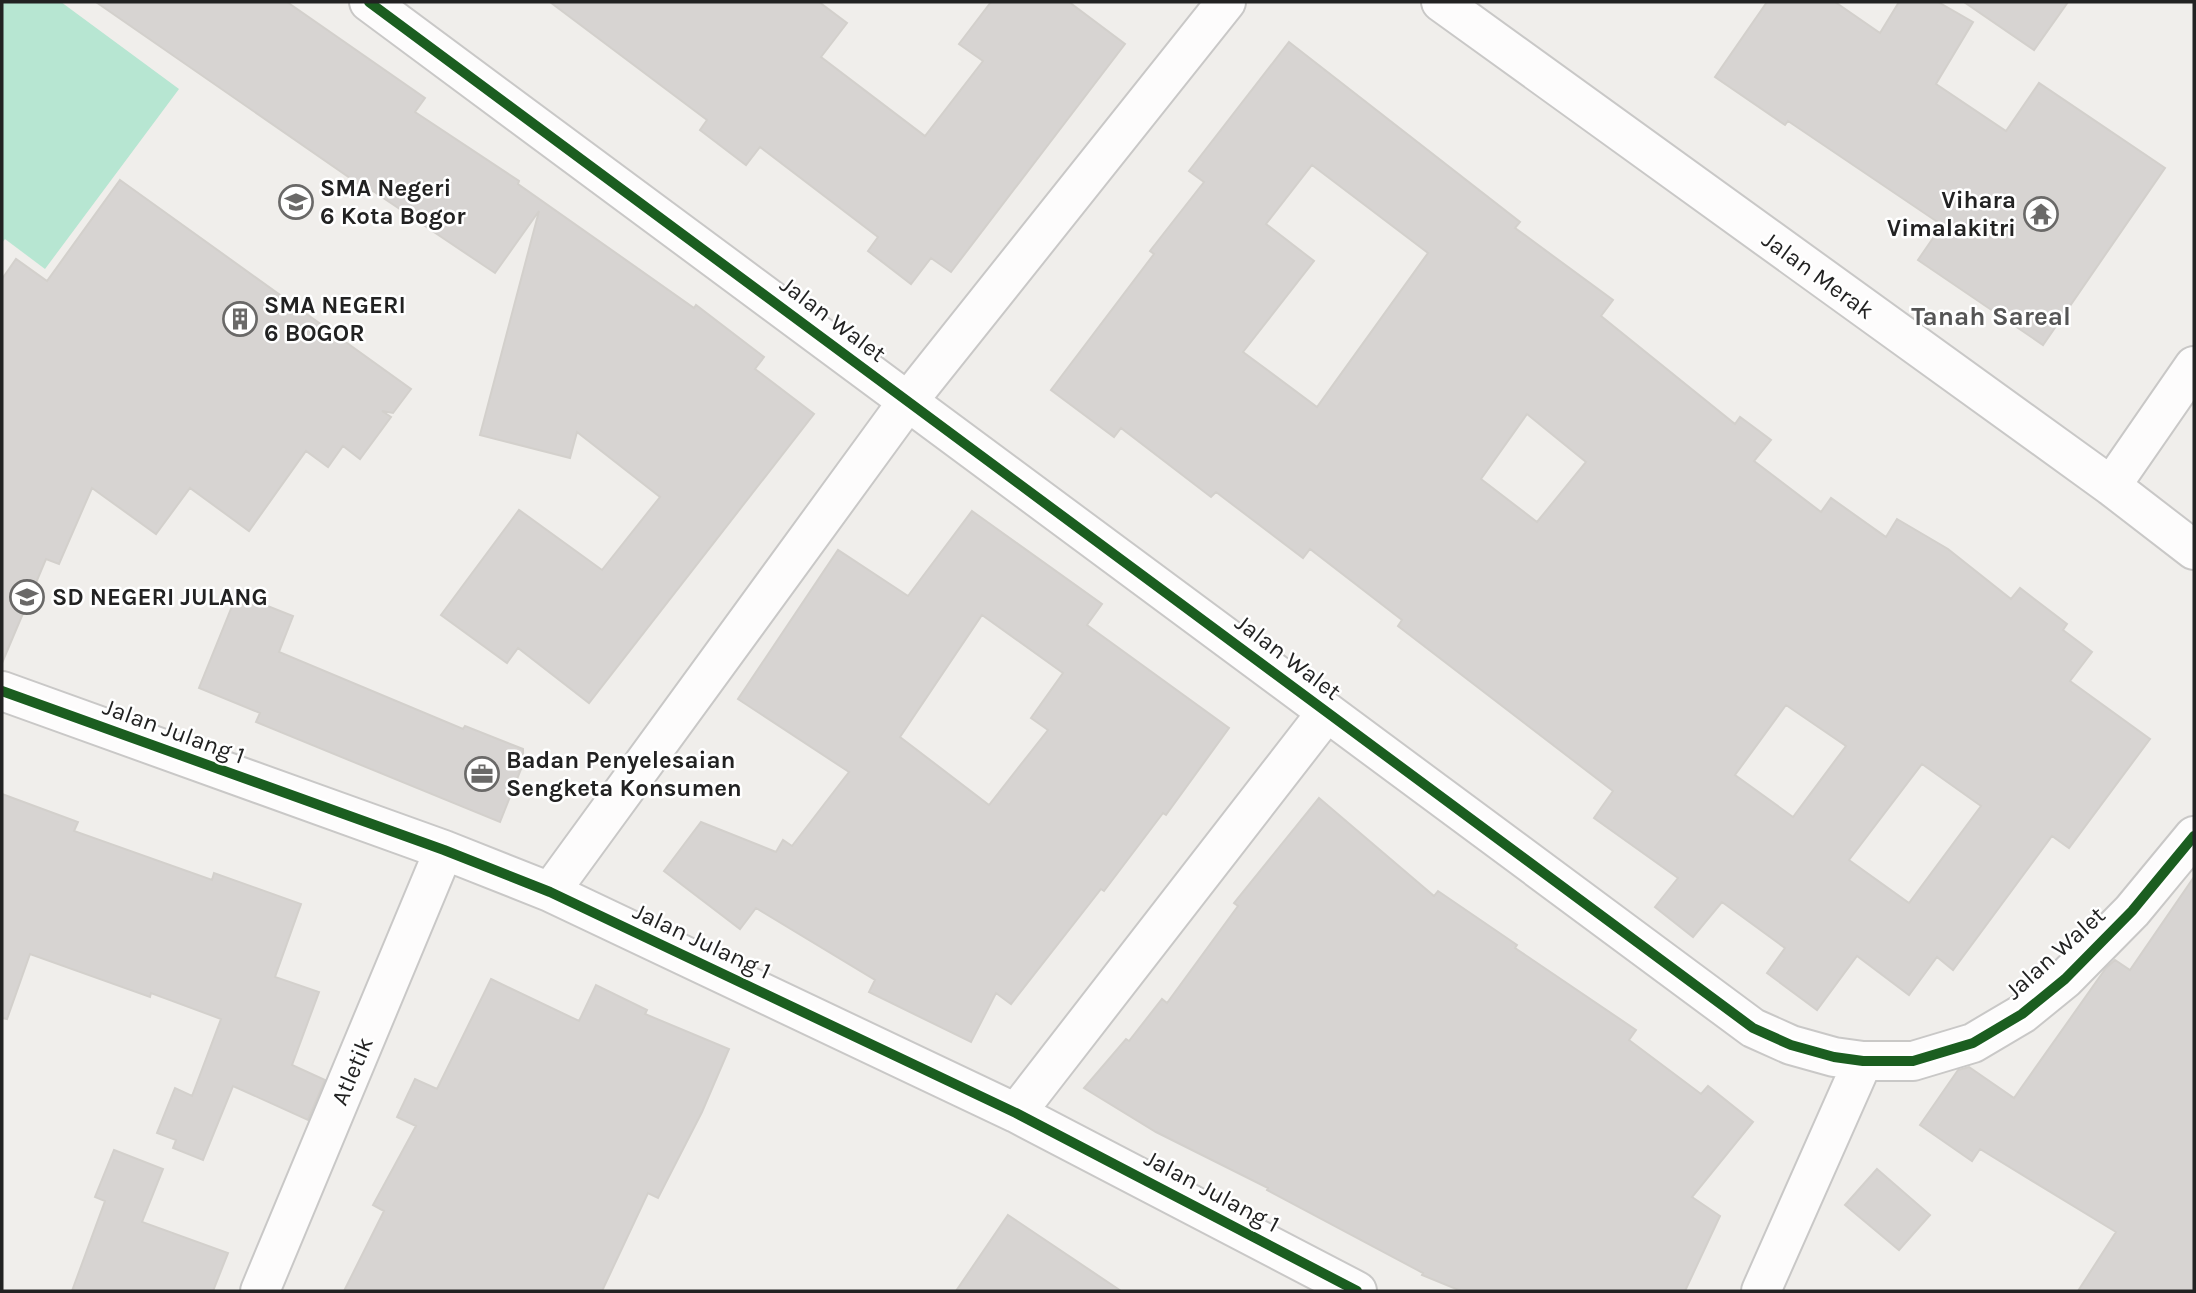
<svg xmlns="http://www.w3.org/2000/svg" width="2196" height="1293" font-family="Karla,sans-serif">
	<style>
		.pitch { fill: #b7e6d2 }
		.building { fill: #d7d4d2; stroke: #d3d0cc; stroke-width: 2; fill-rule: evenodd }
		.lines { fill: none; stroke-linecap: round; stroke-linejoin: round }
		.minor-casing { stroke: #c9c8c7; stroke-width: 42 }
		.minor { stroke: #fdfcfc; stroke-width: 38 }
		.cycleway-casing { stroke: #fff; stroke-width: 15 }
		.cycleway { stroke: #1b5e20; stroke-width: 10 }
		.labels { text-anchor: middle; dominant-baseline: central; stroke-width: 5; stroke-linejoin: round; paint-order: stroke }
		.poi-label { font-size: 24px; font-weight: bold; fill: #222; stroke: #fff; text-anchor: start }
		.street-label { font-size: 24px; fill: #222; stroke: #fff }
		.neighbourhood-label { font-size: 26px; font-weight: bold; fill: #555; stroke: #fff }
	</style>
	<rect width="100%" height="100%" fill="#f0eeeb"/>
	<!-- pitch -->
	<path class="pitch" d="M 2,2 L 61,2 L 179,89 L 45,269 L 5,239 L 2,243 Z"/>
	<!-- building -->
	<path class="building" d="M 96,2 L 287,2 L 425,98 L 415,112 L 519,181 L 518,184 L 694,308 L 696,305 L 764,357 L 755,369 L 814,414 L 589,703 L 518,648 L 507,663 L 441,615 L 519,510 L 602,570 L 660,497 L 577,432 L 570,458 L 480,435 L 539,211 L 495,273 L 364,185 L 363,187 Z
		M 550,2 L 819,2 L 847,23 L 821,57 L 925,136 L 983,61 L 959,44 L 991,2 L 1069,2 L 1125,44 L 951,272 L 931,258 L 911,284 L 868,251 L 878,237 L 760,147 L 746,165 L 700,130 L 707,120 Z
		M 1767,2 L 1835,2 L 1880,33 L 1899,2 L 1938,2 L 1973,22 L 1936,84 L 2006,131 L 2039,83 L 2165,168 L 2043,345 L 1918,260 L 1942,225 L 1788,121 L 1785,125 L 1715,77 Z
		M 1964,2 L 2068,2 L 2034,50 Z
		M 1289,42 L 1520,222 L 1515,228 L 1613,300 L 1601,316 L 1735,424 L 1740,417 L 1771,440 L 1754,461 L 1821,512 L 1831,498 L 1886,537 L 1897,519 L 1948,549 L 2011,599 L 2020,588 L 2067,624 L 2063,630 L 2092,652 L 2070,681 L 2150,739 L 2069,848 L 2052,836 L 1953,970 L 1937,957 L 1909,995 L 1857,956 L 1817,1010 L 1767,973 L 1785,948 L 1722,902 L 1693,937 L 1655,907 L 1678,878 L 1594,818 L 1613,791 L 1398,626 L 1402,620 L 1310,549 L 1303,558 L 1216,492 L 1211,497 L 1121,428 L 1114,437 L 1051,390 L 1154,254 L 1150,251 L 1204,182 L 1189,171 ZM 1312,165 L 1428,253 L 1317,407 L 1243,352 L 1314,261 L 1266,224 ZM 1527,414 L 1586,462 L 1537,522 L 1481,479 ZM 1786,705 L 1846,746 L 1793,817 L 1735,775 ZM 1922,764 L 1981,806 L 1909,903 L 1849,860 Z
		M 120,180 L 411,389 L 393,413 L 382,411 L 391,417 L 360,459 L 343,446 L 328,467 L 306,451 L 249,531 L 190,488 L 156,534 L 92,488 L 59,564 L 46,559 L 2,663 L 2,279 L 16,259 L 47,281 Z
		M 972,511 L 1102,604 L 1087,625 L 1229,728 L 1166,815 L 1163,813 L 1104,891 L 1101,889 L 1011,1004 L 996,993 L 971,1042 L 869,992 L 875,980 L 756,908 L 740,929 L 664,871 L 701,822 L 776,852 L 783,840 L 792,846 L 849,772 L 738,699 L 838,550 L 908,596 ZM 982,615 L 1063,673 L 1031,718 L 1048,730 L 989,805 L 900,737 Z
		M 237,594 L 293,616 L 279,652 L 463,729 L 465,726 L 523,749 L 523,764 L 500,822 L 256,722 L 260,713 L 199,688 Z
		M 2,794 L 78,822 L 74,831 L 212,880 L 214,873 L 301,904 L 275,977 L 319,992 L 292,1065 L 325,1080 L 308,1120 L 233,1086 L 203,1160 L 173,1148 L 176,1140 L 157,1133 L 175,1088 L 192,1096 L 221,1019 L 151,993 L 150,997 L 30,954 L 7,1019 L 2,1018 Z
		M 1319,798 L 1434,896 L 1438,891 L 1517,945 L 1515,948 L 1636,1030 L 1629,1040 L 1701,1094 L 1708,1086 L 1753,1122 L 1692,1197 L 1720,1216 L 1685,1291 L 1461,1291 L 1422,1275 L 1423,1273 L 1267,1190 L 1268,1188 L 1156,1132 L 1084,1088 L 1126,1039 L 1129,1041 L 1162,999 L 1167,1003 L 1238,906 L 1234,903 Z
		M 2194,877 L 2194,1291 L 2078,1291 L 2116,1232 L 1980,1149 L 1972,1161 L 1920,1125 L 1958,1070 L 1969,1067 L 2014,1098 L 2106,968 L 2115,960 L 2130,970 Z
		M 491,979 L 579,1021 L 596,985 L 647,1010 L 645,1014 L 729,1049 L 702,1112 L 658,1198 L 648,1193 L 602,1291 L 344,1291 L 384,1211 L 373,1205 L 416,1126 L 397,1117 L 415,1079 L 437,1089 Z
		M 114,1150 L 163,1169 L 142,1222 L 228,1253 L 213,1291 L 72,1291 L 105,1201 L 95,1197 Z
		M 1877,1169 L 1930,1215 L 1899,1250 L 1845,1205 Z
		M 1008,1215 L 1121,1291 L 956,1291 Z"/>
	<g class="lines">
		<!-- minor casing -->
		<g class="minor-casing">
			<path id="minor" d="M 369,2 L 1753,1028 L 1791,1045 L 1834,1057 L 1863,1061 L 1913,1061 L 1973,1043 L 2022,1014 L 2065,979 L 2132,911 L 2194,836
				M 1441,2 L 2111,486 L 2194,550
				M 2111,486 L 2194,366
				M 2,691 L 444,850 L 550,892 L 1016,1113 L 1357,1291
				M 550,892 L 908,401 L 1226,2
				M 1016,1113 L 1327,712
				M 260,1291 L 444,850
				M 1761,1291 L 1863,1061"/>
		</g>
		<!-- minor -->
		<use href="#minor" class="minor"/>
		<!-- cycleway casing -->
		<g class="cycleway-casing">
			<path id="cycleway" d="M 369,2 L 1753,1028 L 1791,1045 L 1834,1057 L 1863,1061 L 1913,1061 L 1973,1043 L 2022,1014 L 2065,979 L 2132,911 L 2194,836
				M 2,691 L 444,850 L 550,892 L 1016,1113 L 1357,1291"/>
		</g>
		<!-- cycleway -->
		<use href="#cycleway" class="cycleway"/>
	</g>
	<!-- icons -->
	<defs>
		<g id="school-ring" transform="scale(1.75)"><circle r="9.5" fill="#fff" stroke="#6a6968" stroke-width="1.5"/><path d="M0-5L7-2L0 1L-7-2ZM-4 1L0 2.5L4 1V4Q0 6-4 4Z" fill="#6a6968"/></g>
		<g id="temple-ring" transform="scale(1.75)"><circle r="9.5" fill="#fff" stroke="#6a6968" stroke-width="1.5"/><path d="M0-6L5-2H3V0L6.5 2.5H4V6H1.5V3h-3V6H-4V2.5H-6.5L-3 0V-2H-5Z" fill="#6a6968"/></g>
		<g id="building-ring" transform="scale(1.75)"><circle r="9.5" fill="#fff" stroke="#6a6968" stroke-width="1.5"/><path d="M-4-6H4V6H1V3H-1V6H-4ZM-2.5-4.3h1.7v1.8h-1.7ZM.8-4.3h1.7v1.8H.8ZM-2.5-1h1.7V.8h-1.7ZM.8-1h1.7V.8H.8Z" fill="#6a6968"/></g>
		<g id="office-ring" transform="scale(1.75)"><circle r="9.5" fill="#fff" stroke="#6a6968" stroke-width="1.5"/><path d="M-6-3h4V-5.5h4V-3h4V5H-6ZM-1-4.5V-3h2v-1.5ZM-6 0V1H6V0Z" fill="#6a6968"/></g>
	</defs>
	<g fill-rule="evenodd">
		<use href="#school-ring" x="296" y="202"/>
		<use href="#temple-ring" x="2041" y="214"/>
		<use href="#building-ring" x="240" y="319"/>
		<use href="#school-ring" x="27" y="597"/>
		<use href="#office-ring" x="482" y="774"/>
	</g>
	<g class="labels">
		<!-- poi labels -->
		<g class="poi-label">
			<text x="320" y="188">SMA Negeri<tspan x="320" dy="28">6 Kota Bogor</tspan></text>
			<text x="2016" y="200" text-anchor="end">Vihara<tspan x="2016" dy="28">Vimalakitri</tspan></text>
			<text x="264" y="305">SMA NEGERI<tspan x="264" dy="28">6 BOGOR</tspan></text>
			<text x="52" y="597">SD NEGERI JULANG</text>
			<text x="506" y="760">Badan Penyelesaian<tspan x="506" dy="28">Sengketa Konsumen</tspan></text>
		</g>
		<!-- street labels -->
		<g class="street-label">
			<text transform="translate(1818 275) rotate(36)">Jalan Merak</text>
			<text transform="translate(833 319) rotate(37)">Jalan Walet</text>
			<text transform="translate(1288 657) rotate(37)">Jalan Walet</text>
			<text transform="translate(174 731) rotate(20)">Jalan Julang 1</text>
			<text transform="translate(702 941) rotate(25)">Jalan Julang 1</text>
			<text transform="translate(2055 953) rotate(-42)">Jalan Walet</text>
			<text transform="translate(352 1071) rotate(-67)">Atletik</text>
			<text transform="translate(1212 1191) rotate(28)">Jalan Julang 1</text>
		</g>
		<!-- neighbourhood labels -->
		<g class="neighbourhood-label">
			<text x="1991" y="316">Tanah Sareal</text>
		</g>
	</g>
	<!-- border -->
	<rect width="2196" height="1293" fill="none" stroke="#222222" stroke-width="7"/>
</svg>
